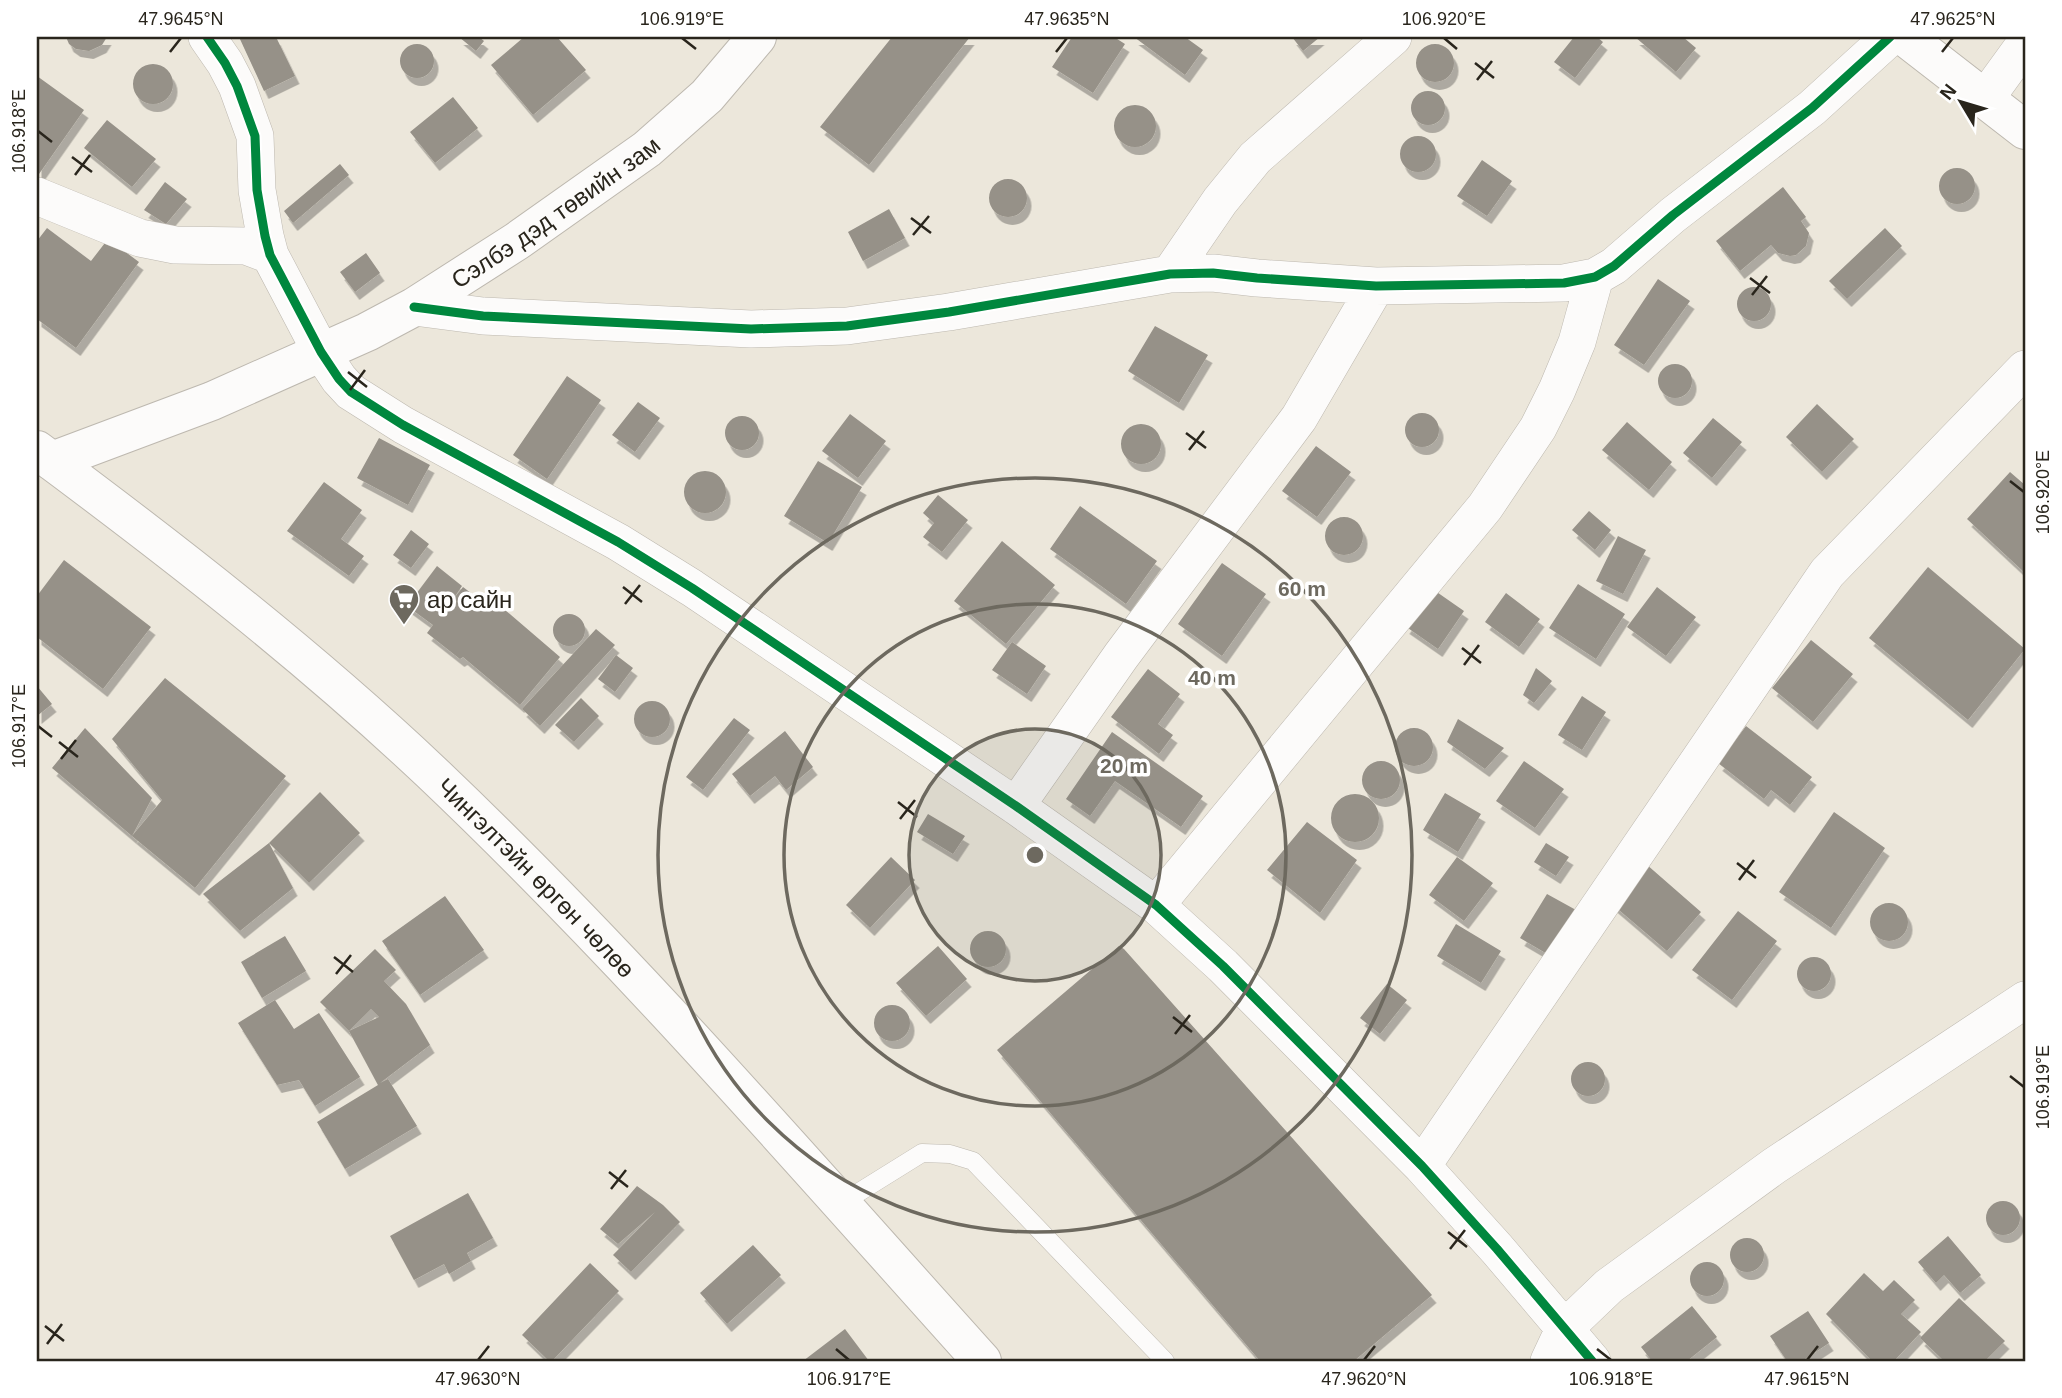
<svg xmlns="http://www.w3.org/2000/svg" width="2062" height="1398" font-family="Arial,sans-serif">
	<style>
		.building { fill: #969188; fill-rule: evenodd; filter: url(#shadow) }
		.lines { fill: none; stroke-linecap: round; stroke-linejoin: round }
		.lane-casing { stroke: #bdb8af; stroke-width: 19 }
		.street-casing { stroke: #bdb8af; stroke-width: 38 }
		.secondary-casing { stroke: #bdb8af; stroke-width: 40 }
		.lane { stroke: #fcfbfa; stroke-width: 18 }
		.street { stroke: #fcfbfa; stroke-width: 37 }
		.secondary { stroke: #fcfbfa; stroke-width: 38 }
		.cycleway-casing { stroke: #fff; stroke-width: 13 }
		.cycleway { stroke: #00873e; stroke-width: 9 }
		.ticks { fill: none; stroke: #29251c; stroke-width: 2.5 }
		.ring { fill: none; stroke: #6d695f; stroke-width: 3.5 }
		.labels { text-anchor: middle; dominant-baseline: central; stroke-width: 7; stroke-linejoin: round; paint-order: stroke }
		.street-label { font-size: 24px; fill: #29251c; stroke: #fff }
		.poi-label { font-size: 24px; fill: #29251c; stroke: #fff; text-anchor: start }
		.centre { fill: #6d695f; stroke: #fff; stroke-width: 3.5 }
		.ring-label { font-size: 21px; text-anchor: middle; font-weight: bold; fill: #6d695f; stroke: #fff; stroke-width: 7; stroke-linejoin: round; paint-order: stroke }
		.neatline { fill: none; stroke: #29251c; stroke-width: 2.5 }
		.ticks-label { font-size: 18px; text-anchor: middle; fill: #29251c }
	</style>
	<defs>
		<filter id="shadow"><feDropShadow dx="4.5" dy="8" stdDeviation="0" flood-color="#0004"/></filter>
	</defs>
	<rect width="100%" height="100%" fill="#ece7db"/>
	<!-- building -->
	<path class="building" d="M 66,37 L 107,37 L 102,45 L 89,51 L 76,49 L 69,44 Z
		M 239,37 L 276,37 L 295,76 L 264,91 Z
		M 459,37 L 479,37 L 484,41 L 476,51 Z
		M 524,37 L 557,37 L 586,70 L 533,115 L 491,65 Z
		M 892,37 L 970,37 L 869,165 L 820,127 Z
		M 1072,37 L 1114,37 L 1125,44 L 1093,93 L 1052,67 Z
		M 1134,37 L 1185,37 L 1203,50 L 1185,75 Z
		M 1292,37 L 1320,37 L 1303,51 Z
		M 1574,37 L 1597,37 L 1603,42 L 1575,78 L 1554,62 Z
		M 1635,37 L 1683,37 L 1696,48 L 1676,72 Z
		M1416 63a19 19 0 1 1 38 0a19 19 0 1 1-38 0Z
		M400 61a17 17 0 1 1 34 0a17 17 0 1 1-34 0Z
		M133 84a20 20 0 1 1 40 0a20 20 0 1 1-40 0Z
		M 37,76 L 84,110 L 39,174 L 37,172 Z
		M1411 108a17 17 0 1 1 34 0a17 17 0 1 1-34 0Z
		M 453,97 L 478,128 L 435,163 L 410,132 Z
		M1114 126a21 21 0 1 1 42 0a21 21 0 1 1-42 0Z
		M 107,120 L 156,159 L 132,187 L 84,148 Z
		M1400 154a18 18 0 1 1 36 0a18 18 0 1 1-36 0Z
		M 1482,160 L 1512,181 L 1487,216 L 1457,196 Z
		M 340,164 L 349,175 L 293,223 L 284,211 Z
		M1939 186a18 18 0 1 1 36 0a18 18 0 1 1-36 0Z
		M989 198a19 19 0 1 1 38 0a19 19 0 1 1-38 0Z
		M 165,182 L 187,199 L 166,224 L 144,210 Z
		M 1783,187 L 1806,217 L 1801,221 L 1809,233 L 1806,246 L 1796,255 L 1790,256 L 1778,253 L 1771,245 L 1740,271 L 1716,241 Z
		M 889,209 L 905,238 L 863,261 L 848,232 Z
		M 47,228 L 91,261 L 108,239 L 139,262 L 76,348 L 37,319 L 37,241 Z
		M 1885,228 L 1902,246 L 1847,299 L 1829,281 Z
		M 366,253 L 380,273 L 355,292 L 340,272 Z
		M 1658,279 L 1690,301 L 1644,365 L 1614,345 Z
		M1737 304a17 17 0 1 1 34 0a17 17 0 1 1-34 0Z
		M 1155,326 L 1208,355 L 1179,403 L 1128,371 Z
		M1658 381a17 17 0 1 1 34 0a17 17 0 1 1-34 0Z
		M 567,376 L 601,400 L 547,479 L 513,455 Z
		M 638,402 L 660,418 L 635,452 L 612,435 Z
		M 1817,404 L 1854,439 L 1822,472 L 1786,437 Z
		M1405 430a17 17 0 1 1 34 0a17 17 0 1 1-34 0Z
		M 850,414 L 886,441 L 858,478 L 822,451 Z
		M725 433a17 17 0 1 1 34 0a17 17 0 1 1-34 0Z
		M 1713,418 L 1742,442 L 1712,478 L 1683,453 Z
		M 1627,422 L 1672,462 L 1649,490 L 1602,450 Z
		M1121 444a20 20 0 1 1 40 0a20 20 0 1 1-40 0Z
		M 379,438 L 430,465 L 408,505 L 357,478 Z
		M 1316,446 L 1351,472 L 1317,517 L 1282,491 Z
		M 818,461 L 862,487 L 828,543 L 784,516 Z
		M684 492a21 21 0 1 1 42 0a21 21 0 1 1-42 0Z
		M 2010,472 L 2025,485 L 2025,573 L 1967,519 Z
		M 324,482 L 362,510 L 341,539 L 364,556 L 349,576 L 287,531 Z
		M 938,495 L 968,520 L 942,552 L 923,537 L 934,523 L 923,513 Z
		M 1080,506 L 1157,561 L 1126,604 L 1050,549 Z
		M 1589,511 L 1611,530 L 1595,550 L 1572,530 Z
		M1325 536a19 19 0 1 1 38 0a19 19 0 1 1-38 0Z
		M 411,530 L 429,544 L 411,568 L 393,555 Z
		M 1618,536 L 1646,550 L 1623,594 L 1596,581 Z
		M 1002,541 L 1055,585 L 1006,644 L 954,601 Z
		M 64,560 L 151,627 L 103,689 L 37,637 L 37,596 Z
		M 1222,563 L 1266,594 L 1222,656 L 1178,624 Z
		M 437,566 L 462,586 L 451,602 L 463,587 L 492,609 L 497,603 L 560,657 L 520,705 L 463,657 L 460,659 L 427,633 L 433,625 L 407,606 Z
		M 1928,567 L 2025,649 L 1968,720 L 1869,638 Z
		M 1578,584 L 1625,614 L 1596,659 L 1549,628 Z
		M 1657,587 L 1696,617 L 1666,656 L 1627,627 Z
		M 1431,588 L 1464,611 L 1438,649 L 1405,626 Z
		M 1506,593 L 1540,619 L 1519,647 L 1485,622 Z
		M553 630a16 16 0 1 1 32 0a16 16 0 1 1-32 0Z
		M 596,629 L 615,645 L 540,726 L 522,709 Z
		M 1811,640 L 1853,674 L 1813,722 L 1772,688 Z
		M 1012,642 L 1046,666 L 1027,694 L 992,670 Z
		M 616,655 L 633,668 L 615,692 L 598,679 Z
		M 1536,668 L 1552,681 L 1534,703 L 1523,695 Z
		M 1148,669 L 1180,694 L 1158,724 L 1173,735 L 1159,754 L 1111,717 Z
		M 165,678 L 286,776 L 195,888 L 132,836 L 162,800 L 112,739 Z
		M 37,686 L 52,704 L 37,716 Z
		M 1582,696 L 1606,712 L 1582,750 L 1558,735 Z
		M 581,698 L 599,716 L 574,742 L 555,725 Z
		M634 719a18 18 0 1 1 36 0a18 18 0 1 1-36 0Z
		M 734,718 L 750,730 L 703,790 L 686,777 Z
		M 1458,719 L 1504,748 L 1485,769 L 1447,742 Z
		M 1746,726 L 1812,777 L 1790,805 L 1771,790 L 1764,799 L 1718,763 Z
		M 85,728 L 152,798 L 132,836 L 52,768 Z
		M1395 747a19 19 0 1 1 38 0a19 19 0 1 1-38 0Z
		M 785,731 L 813,767 L 786,790 L 775,776 L 750,796 L 732,774 Z
		M 1112,732 L 1203,796 L 1181,827 L 1115,781 L 1090,816 L 1066,799 Z
		M 1524,761 L 1564,789 L 1535,828 L 1496,801 Z
		M1362 780a19 19 0 1 1 38 0a19 19 0 1 1-38 0Z
		M 320,792 L 360,833 L 309,883 L 269,843 L 293,888 L 240,931 L 203,894 L 269,843 Z
		M 1445,793 L 1481,814 L 1458,852 L 1423,830 Z
		M1331 818a24 24 0 1 1 48 0a24 24 0 1 1-48 0Z
		M 1834,812 L 1885,848 L 1831,928 L 1779,892 Z
		M 928,814 L 965,836 L 953,854 L 917,832 Z
		M 1307,822 L 1357,860 L 1320,913 L 1267,870 Z
		M 1546,843 L 1569,857 L 1556,876 L 1534,862 Z
		M 891,857 L 915,880 L 870,928 L 846,905 Z
		M 1457,857 L 1493,883 L 1464,921 L 1429,895 Z
		M 1646,864 L 1701,912 L 1667,951 L 1612,904 Z
		M 1547,894 L 1576,910 L 1549,955 L 1520,938 Z
		M 445,896 L 484,950 L 420,995 L 382,941 Z
		M1870 922a19 19 0 1 1 38 0a19 19 0 1 1-38 0Z
		M 1738,911 L 1777,941 L 1732,1000 L 1692,970 Z
		M 1456,924 L 1501,951 L 1481,983 L 1437,956 Z
		M970 949a18 18 0 1 1 36 0a18 18 0 1 1-36 0Z
		M 285,936 L 306,971 L 262,998 L 241,962 Z
		M 938,946 L 967,979 L 926,1016 L 896,983 Z
		M 1119,946 L 1124,949 L 1432,1295 L 1354,1361 L 1260,1361 L 997,1050 Z
		M 375,949 L 396,970 L 384,981 L 406,1004 L 430,1045 L 380,1083 L 388,1079 L 417,1126 L 345,1169 L 317,1122 L 378,1085 L 349,1031 L 320,1002 ZM 371,1009 L 379,1017 L 349,1031 Z
		M1797 974a17 17 0 1 1 34 0a17 17 0 1 1-34 0Z
		M 1387,984 L 1407,1000 L 1380,1034 L 1360,1018 Z
		M 275,1000 L 294,1029 L 319,1013 L 360,1077 L 315,1106 L 299,1080 L 277,1085 L 238,1023 Z
		M874 1023a18 18 0 1 1 36 0a18 18 0 1 1-36 0Z
		M1571 1079a17 17 0 1 1 34 0a17 17 0 1 1-34 0Z
		M 637,1186 L 663,1205 L 680,1222 L 631,1272 L 613,1255 L 655,1212 L 618,1244 L 600,1229 Z
		M 468,1193 L 493,1238 L 467,1253 L 471,1261 L 449,1274 L 444,1264 L 414,1280 L 390,1236 Z
		M1986 1218a17 17 0 1 1 34 0a17 17 0 1 1-34 0Z
		M 1948,1236 L 1981,1275 L 1960,1293 L 1944,1275 L 1936,1283 L 1918,1262 Z
		M1730 1255a17 17 0 1 1 34 0a17 17 0 1 1-34 0Z
		M 753,1245 L 781,1275 L 727,1324 L 700,1293 Z
		M1690 1279a17 17 0 1 1 34 0a17 17 0 1 1-34 0Z
		M 590,1263 L 619,1291 L 552,1361 L 549,1361 L 522,1335 Z
		M 1864,1273 L 1883,1291 L 1894,1280 L 1915,1300 L 1901,1314 L 1921,1332 L 1894,1361 L 1872,1361 L 1826,1314 Z
		M 1959,1298 L 2005,1341 L 1985,1361 L 1944,1361 L 1920,1338 Z
		M 1692,1306 L 1717,1337 L 1687,1361 L 1652,1361 L 1641,1347 Z
		M 1808,1311 L 1829,1343 L 1802,1361 L 1787,1361 L 1770,1336 Z
		M 845,1329 L 869,1361 L 803,1361 Z"/>
	<g class="lines">
		<!-- lane casing -->
		<g class="lane-casing">
			<path id="lane" d="M 840,1204 L 922,1153 L 950,1154 L 973,1161 L 1165,1361"/>
		</g>
		<!-- street casing -->
		<g class="street-casing">
			<path id="street" d="M 207,37 L 225,63 L 237,86 L 255,136 L 257,190 L 265,236 L 270,255 L 321,352 L 339,379 L 351,392 L 403,425 L 618,542 L 692,588 L 1016,806 L 1156,905 L 1223,966 L 1422,1166 L 1497,1249 L 1592,1361
				M 1985,99 L 2025,44
				M 37,196 L 140,238 L 175,245 L 246,246 L 270,255
				M 1170,274 L 1220,201 L 1255,158 L 1393,37
				M 414,307 L 483,316 L 751,329 L 847,326 L 949,312 L 1170,274 L 1213,273 L 1257,278 L 1376,286 L 1564,283 L 1595,277 L 1614,266 L 1673,215 L 1812,108 L 1890,37
				M 1016,806 L 1121,656 L 1299,418 L 1376,286
				M 1156,905 L 1485,507 L 1538,428 L 1557,390 L 1577,342 L 1595,277
				M 1422,1166 L 1827,573 L 2025,369
				M 1549,1361 L 1564,1329 L 1609,1286 L 1774,1166 L 2025,1000"/>
		</g>
		<!-- secondary casing -->
		<g class="secondary-casing">
			<g id="secondary">
				<path d="M 1905,37 L 2025,130"/>
				<path id="s1" d="M 37,450 C 173,551 307,655 431,772 C 626,957 802,1161 982,1361"/>
				<path id="s2" d="M 52,461 L 212,401 L 367,332 L 414,307 L 517,241 L 647,149 L 707,96 L 757,37"/>
			</g>
		</g>
		<!-- lane -->
		<use href="#lane" class="lane"/>
		<!-- street -->
		<use href="#street" class="street"/>
		<!-- secondary -->
		<use href="#secondary" class="secondary"/>
		<!-- cycleway casing -->
		<g class="cycleway-casing">
			<path id="cycleway" d="M 207,37 L 225,63 L 237,86 L 255,136 L 257,190 L 265,236 L 270,255 L 321,352 L 339,379 L 351,392 L 403,425 L 618,542 L 692,588 L 1016,806 L 1156,905 L 1223,966 L 1422,1166 L 1497,1249 L 1592,1361
				M 414,307 L 483,316 L 751,329 L 847,326 L 949,312 L 1170,274 L 1213,273 L 1257,278 L 1376,286 L 1564,283 L 1595,277 L 1614,266 L 1673,215 L 1812,108 L 1890,37"/>
		</g>
		<!-- cycleway -->
		<use href="#cycleway" class="cycleway"/>
	</g>
	<!-- ticks -->
	<path class="ticks" d="M 682,38 L 696,49M 1444,38 L 1457,49M 170,52 L 181,38M 1056,52 L 1067,38M 1942,52 L 1953,38M 1475,63 L 1494,78M 1477,80 L 1492,61M 38,131 L 52,142M 72,157 L 92,172M 75,175 L 90,155M 911,218 L 931,233M 913,235 L 929,216M 1750,278 L 1770,293M 1752,295 L 1767,276M 348,372 L 367,387M 350,390 L 365,370M 1186,433 L 1206,448M 1189,450 L 1204,431M 2010,481 L 2024,492M 623,587 L 642,602M 625,604 L 640,585M 1462,648 L 1481,663M 1464,665 L 1479,645M 38,726 L 52,737M 59,742 L 78,757M 61,759 L 76,740M 898,802 L 917,817M 900,819 L 915,800M 1737,863 L 1756,878M 1739,880 L 1754,860M 334,957 L 353,972M 336,974 L 351,955M 1173,1017 L 1192,1032M 1175,1034 L 1190,1015M 2010,1076 L 2024,1087M 609,1172 L 628,1187M 611,1189 L 626,1170M 1448,1232 L 1467,1247M 1450,1249 L 1465,1230M 45,1326 L 64,1341M 47,1344 L 62,1324M 836,1349 L 849,1360M 1597,1349 L 1611,1360M 478,1360 L 489,1346M 1364,1360 L 1375,1346M 1807,1360 L 1818,1346"/>
	<!-- distance rings -->
	<circle cx="1035" cy="855" r="126" fill="#6d695f" fill-opacity=".12"/>
	<g class="ring">
		<circle cx="1035" cy="855" r="126"/>
		<circle cx="1035" cy="855" r="251"/>
		<circle cx="1035" cy="855" r="377"/>
	</g>
	<!-- icons -->
	<defs>
		<g id="supermarket-pin" transform="scale(1.575)"><path d="M0 17L-7.5 6A9.5 9.5 0 1 1 7.5 6Z" fill="#6d695f" stroke="#fff"/><path d="M-6-5.5h2.5l.6 2H6L4.5 2H-2.5L-4.4-4H-6ZM-1.5 3.2a1.3 1.3 0 1 0 .1 0ZM3 3.2a1.3 1.3 0 1 0 .1 0Z" fill="#fff"/></g>
	</defs>
	<g fill-rule="evenodd">
		<use href="#supermarket-pin" x="404" y="599"/>
	</g>
	<g class="labels">
		<!-- street labels -->
		<g class="street-label">
			<text stroke="none"><textPath href="#s2" startOffset="564">Сэлбэ дэд төвийн зам</textPath></text>
			<text stroke="none"><textPath href="#s1" startOffset="658">Чингэлтэйн өргөн чөлөө</textPath></text>
		</g>
		<!-- poi labels -->
		<g class="poi-label">
			<text x="427" y="599">ар сайн</text>
		</g>
	</g>
	<circle cx="1035" cy="855" r="10" class="centre"/>
	<g class="ring-label">
		<text x="1302" y="596">60 m</text>
		<text x="1212" y="685">40 m</text>
		<text x="1124" y="773">20 m</text>
	</g>
	<!-- border -->
	<rect width="2062" height="1398" fill="none" stroke="#ffffff" stroke-width="77"/>
	<!-- north arrow -->
	<g transform="translate(1961 102) rotate(308)" stroke="#ffffff" stroke-width="5" paint-order="stroke">
	<path d="M0-5L12 26L0 18L-12 26Z" fill="#29251c"/>
	<text y="-10" font-size="19" font-weight="bold" text-anchor="middle" fill="#29251c">N</text>
	</g>
	<rect x="38" y="38" width="1986" height="1322" class="neatline"/>
	<g class="ticks-label">
		<text x="181" y="25">47.9645°N</text>
		<text x="682" y="25">106.919°E</text>
		<text x="1067" y="25">47.9635°N</text>
		<text x="1444" y="25">106.920°E</text>
		<text x="1953" y="25">47.9625°N</text>
		<text transform="translate(19 131) rotate(-90)" y="6">106.918°E</text>
		<text transform="translate(2043 492) rotate(-90)" y="6">106.920°E</text>
		<text transform="translate(19 726) rotate(-90)" y="6">106.917°E</text>
		<text transform="translate(2043 1087) rotate(-90)" y="6">106.919°E</text>
		<text x="478" y="1385">47.9630°N</text>
		<text x="849" y="1385">106.917°E</text>
		<text x="1364" y="1385">47.9620°N</text>
		<text x="1611" y="1385">106.918°E</text>
		<text x="1807" y="1385">47.9615°N</text>
	</g>
</svg>
